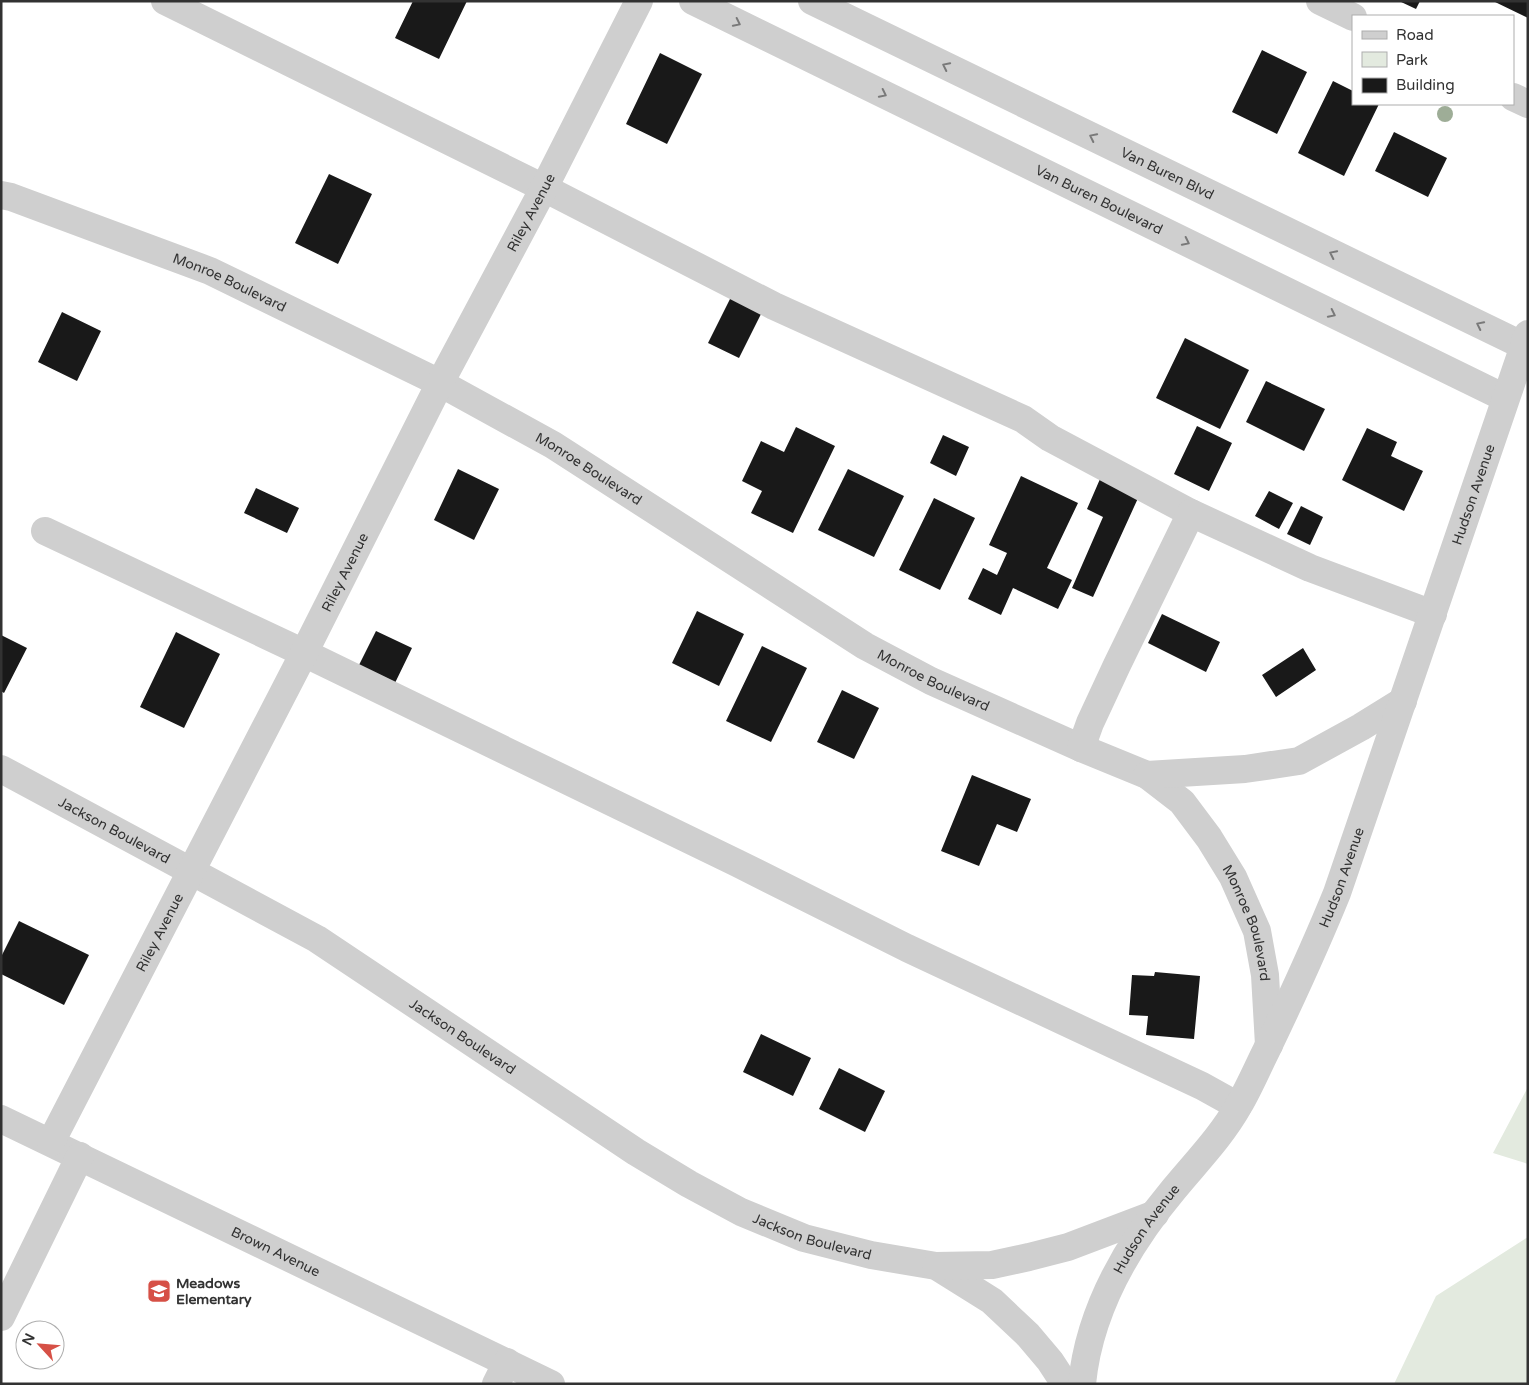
<svg xmlns="http://www.w3.org/2000/svg" width="1529" height="1385" font-family="'Varela Round',sans-serif">
	<style>
		.green { fill: #e3eadf }
		.building { fill: #191919 }
		.lines { fill: none; stroke-linecap: round; stroke-linejoin: round }
		.minor { stroke: #cfcfcf; stroke-width: 28 }
		.tree { fill: #9ead97 }
		.oneway { stroke: #797979 }
		.labels { text-anchor: middle; dominant-baseline: central; stroke-width: 5; stroke-linejoin: round; paint-order: stroke }
		.street-label { font-size: 14px; fill: #323232; stroke: #fff }
		.poi-label { font-size: 14px; font-weight: bold; fill: #323232; stroke: #fff; text-anchor: start }
	</style>
	<rect width="100%" height="100%" fill="#fff"/>
	<!-- green -->
	<path class="green" d="M 1528,1087 L 1528,1164 L 1493,1153 Z
		M 1528,1237 L 1528,1384 L 1394,1384 L 1436,1296 Z"/>
	<!-- building -->
	<path class="building" d="M 413,1 L 467,1 L 439,59 L 395,38 Z
		M 1399,1 L 1420,1 L 1416,9 Z
		M 1493,1 L 1528,1 L 1528,18 Z
		M 1262,50 L 1307,72 L 1277,134 L 1232,112 Z
		M 660,53 L 702,74 L 667,144 L 626,124 Z
		M 1333,81 L 1353,91 L 1353,104 L 1379,104 L 1344,176 L 1298,153 Z
		M 1394,132 L 1447,158 L 1428,197 L 1375,171 Z
		M 329,174 L 372,194 L 338,264 L 295,243 Z
		M 733,293 L 764,308 L 739,358 L 708,343 Z
		M 62,312 L 101,331 L 77,381 L 38,362 Z
		M 1185,338 L 1249,370 L 1220,429 L 1156,398 Z
		M 1266,381 L 1325,409 L 1304,451 L 1246,422 Z
		M 1197,426 L 1232,443 L 1209,491 L 1174,474 Z
		M 796,427 L 835,446 L 793,533 L 751,513 L 762,491 L 742,481 L 761,441 L 784,452 Z
		M 1367,428 L 1397,442 L 1391,456 L 1423,471 L 1404,511 L 1342,480 Z
		M 943,435 L 969,447 L 956,476 L 930,463 Z
		M 458,469 L 499,489 L 474,540 L 434,520 Z
		M 848,469 L 904,496 L 874,557 L 818,530 Z
		M 1021,476 L 1078,503 L 1047,568 L 1072,580 L 1058,609 L 1013,588 L 1001,615 L 968,599 L 983,568 L 997,575 L 1007,553 L 989,545 Z
		M 1100,479 L 1139,496 L 1093,597 L 1072,588 L 1103,517 L 1087,509 Z
		M 256,488 L 299,508 L 287,533 L 244,513 Z
		M 1269,491 L 1293,503 L 1279,529 L 1255,516 Z
		M 934,498 L 975,518 L 940,590 L 899,570 Z
		M 1301,506 L 1323,517 L 1310,545 L 1287,534 Z
		M 697,611 L 744,634 L 719,686 L 672,663 Z
		M 1162,614 L 1220,642 L 1206,672 L 1148,643 Z
		M 376,631 L 412,648 L 394,685 L 358,667 Z
		M 176,632 L 220,654 L 184,728 L 140,707 Z
		M 1,635 L 27,648 L 4,693 L 1,691 Z
		M 762,646 L 807,668 L 771,742 L 726,721 Z
		M 1303,648 L 1316,670 L 1276,697 L 1262,675 Z
		M 842,690 L 879,708 L 854,759 L 817,742 Z
		M 972,775 L 1031,799 L 1017,832 L 997,824 L 979,866 L 941,851 Z
		M 19,921 L 89,955 L 64,1005 L 1,974 L 1,957 Z
		M 1155,972 L 1200,976 L 1194,1039 L 1146,1035 L 1148,1016 L 1129,1015 L 1132,975 L 1154,976 Z
		M 761,1034 L 811,1058 L 793,1096 L 743,1072 Z
		M 839,1068 L 885,1091 L 865,1132 L 819,1109 Z"/>
	<g class="lines">
		<!-- minor -->
		<g class="minor">
			<path d="M 165,1 L 544,188 L 774,306 L 1023,419 L 1050,438 L 1191,513 L 1310,568 L 1433,614"/>
			<path id="s1" d="M 693,1 L 1505,398"/>
			<path id="s2" d="M 812,1 L 1524,346"/>
			<path d="M 1320,1 L 1353,17"/>
			<path d="M 1513,97 L 1528,104"/>
			<path id="s3" d="M 1,195 L 11,197 L 210,271 L 440,383 L 553,445 L 865,646 L 931,681 L 1081,748 L 1147,775 L 1182,802 L 1209,838 L 1233,877 L 1257,931 L 1265,975 L 1269,1045"/>
			<path d="M 45,531 L 304,653 L 737,863 L 907,948 L 1202,1086 L 1238,1106"/>
			<path d="M 1081,748 L 1090,723 L 1117,665 L 1191,513"/>
			<path id="s4" d="M 1,769 L 317,939 L 636,1152 L 689,1184 L 741,1212 L 804,1238 L 871,1255 L 936,1266 L 992,1301 L 1028,1335 L 1050,1361 L 1065,1384"/>
			<path d="M 1147,775 L 1245,769 L 1299,761 L 1361,727 L 1403,701"/>
			<path id="s5" d="M 1,1119 L 551,1384"/>
			<path id="s6" d="M 51,1142 L 304,653 L 440,383 L 544,188 L 639,1"/>
			<path d="M 936,1266 L 992,1265 L 1029,1257 L 1068,1247 L 1155,1214"/>
			<path d="M 1,1317 L 80,1156"/>
			<path d="M 496,1384 L 507,1362"/>
			<path id="s7" d="M 1082,1384 C 1089,1311 1128,1244 1174,1189 C 1197,1161 1221,1137 1239,1105 C 1249,1088 1257,1069 1266,1051 C 1291,999 1315,947 1337,893 L 1528,334"/>
		</g>
	</g>
	<!-- trees -->
	<circle class="tree" cx="1445" cy="114" r="8"/>
	<!-- one-way arrows -->
	<defs><path id="oneway-chevron" d="M-2-3.5L2.5 0L-2 3.5" fill="none" stroke-width="1.6" stroke-linecap="round" stroke-linejoin="round" transform="scale(1.25)"/></defs>
	<g class="oneway">
		<use href="#oneway-chevron" transform="translate(737 23) rotate(26)"/>
		<use href="#oneway-chevron" transform="translate(946 66) rotate(-154)"/>
		<use href="#oneway-chevron" transform="translate(883 94) rotate(26)"/>
		<use href="#oneway-chevron" transform="translate(1093 137) rotate(-154)"/>
		<use href="#oneway-chevron" transform="translate(1186 242) rotate(26)"/>
		<use href="#oneway-chevron" transform="translate(1333 254) rotate(-154)"/>
		<use href="#oneway-chevron" transform="translate(1332 314) rotate(26)"/>
		<use href="#oneway-chevron" transform="translate(1480 325) rotate(-154)"/>
	</g>
	<!-- icons -->
	<defs>
		<g id="school-square" transform="scale(1.25)"><rect x="-9" y="-9" width="18" height="18" rx="4" fill="#d65046" stroke="#fff"/><path d="M0-5L7-2L0 1L-7-2ZM-4 1L0 2.5L4 1V4Q0 6-4 4Z" fill="#fff"/></g>
	</defs>
	<g fill-rule="evenodd">
		<use href="#school-square" x="159" y="1291"/>
	</g>
	<g class="labels">
		<!-- street labels -->
		<g class="street-label">
			<text stroke="none"><textPath href="#s2" startOffset="395">Van Buren Blvd</textPath></text>
			<text stroke="none"><textPath href="#s1" startOffset="452">Van Buren Boulevard</textPath></text>
			<text stroke="none"><textPath href="#s6" startOffset="1046">Riley Avenue</textPath></text>
			<text stroke="none"><textPath href="#s3" startOffset="245">Monroe Boulevard</textPath></text>
			<text stroke="none"><textPath href="#s3" startOffset="650">Monroe Boulevard</textPath></text>
			<text stroke="none"><textPath href="#s7" startOffset="980">Hudson Avenue</textPath></text>
			<text stroke="none"><textPath href="#s6" startOffset="641">Riley Avenue</textPath></text>
			<text stroke="none"><textPath href="#s3" startOffset="1055">Monroe Boulevard</textPath></text>
			<text stroke="none"><textPath href="#s4" startOffset="129">Jackson Boulevard</textPath></text>
			<text stroke="none"><textPath href="#s7" startOffset="575">Hudson Avenue</textPath></text>
			<text stroke="none"><textPath href="#s3" startOffset="1472">Monroe Boulevard</textPath></text>
			<text stroke="none"><textPath href="#s6" startOffset="236">Riley Avenue</textPath></text>
			<text stroke="none"><textPath href="#s4" startOffset="534">Jackson Boulevard</textPath></text>
			<text stroke="none"><textPath href="#s7" startOffset="170">Hudson Avenue</textPath></text>
			<text stroke="none"><textPath href="#s4" startOffset="939">Jackson Boulevard</textPath></text>
			<text stroke="none"><textPath href="#s5" startOffset="305">Brown Avenue</textPath></text>
		</g>
		<!-- poi labels -->
		<g class="poi-label">
			<text x="176" y="1283">Meadows<tspan x="176" dy="16">Elementary</tspan></text>
		</g>
	</g>
	<!-- border -->
	<rect width="1529" height="1385" fill="none" stroke="#323232" stroke-width="5"/>
	<!-- legend -->
	<rect x="1352" y="15" width="162" height="90" fill="#ffffff" stroke="#adadad"/>
	<rect x="1362" y="31" width="25" height="8" fill="#cfcfcf" stroke="#adadad"/>
	<text x="1396" y="40" font-size="15" fill="#323232">Road</text>
	<rect x="1362" y="52" width="25" height="15" fill="#e3eadf" stroke="#adadad"/>
	<text x="1396" y="65" font-size="15" fill="#323232">Park</text>
	<rect x="1362" y="78" width="25" height="15" fill="#191919" stroke="#adadad"/>
	<text x="1396" y="90" font-size="15" fill="#323232">Building</text>
	<!-- north arrow -->
	<g transform="translate(40 1345) rotate(296)"><circle r="24" fill="#ffffff" stroke="#adadad"/>
	<path d="M0-4L9 19L0 12L-9 19Z" fill="#d65046"/>
	<text y="-8" font-size="14" font-weight="bold" text-anchor="middle" fill="#323232">N</text>
	</g>
</svg>
